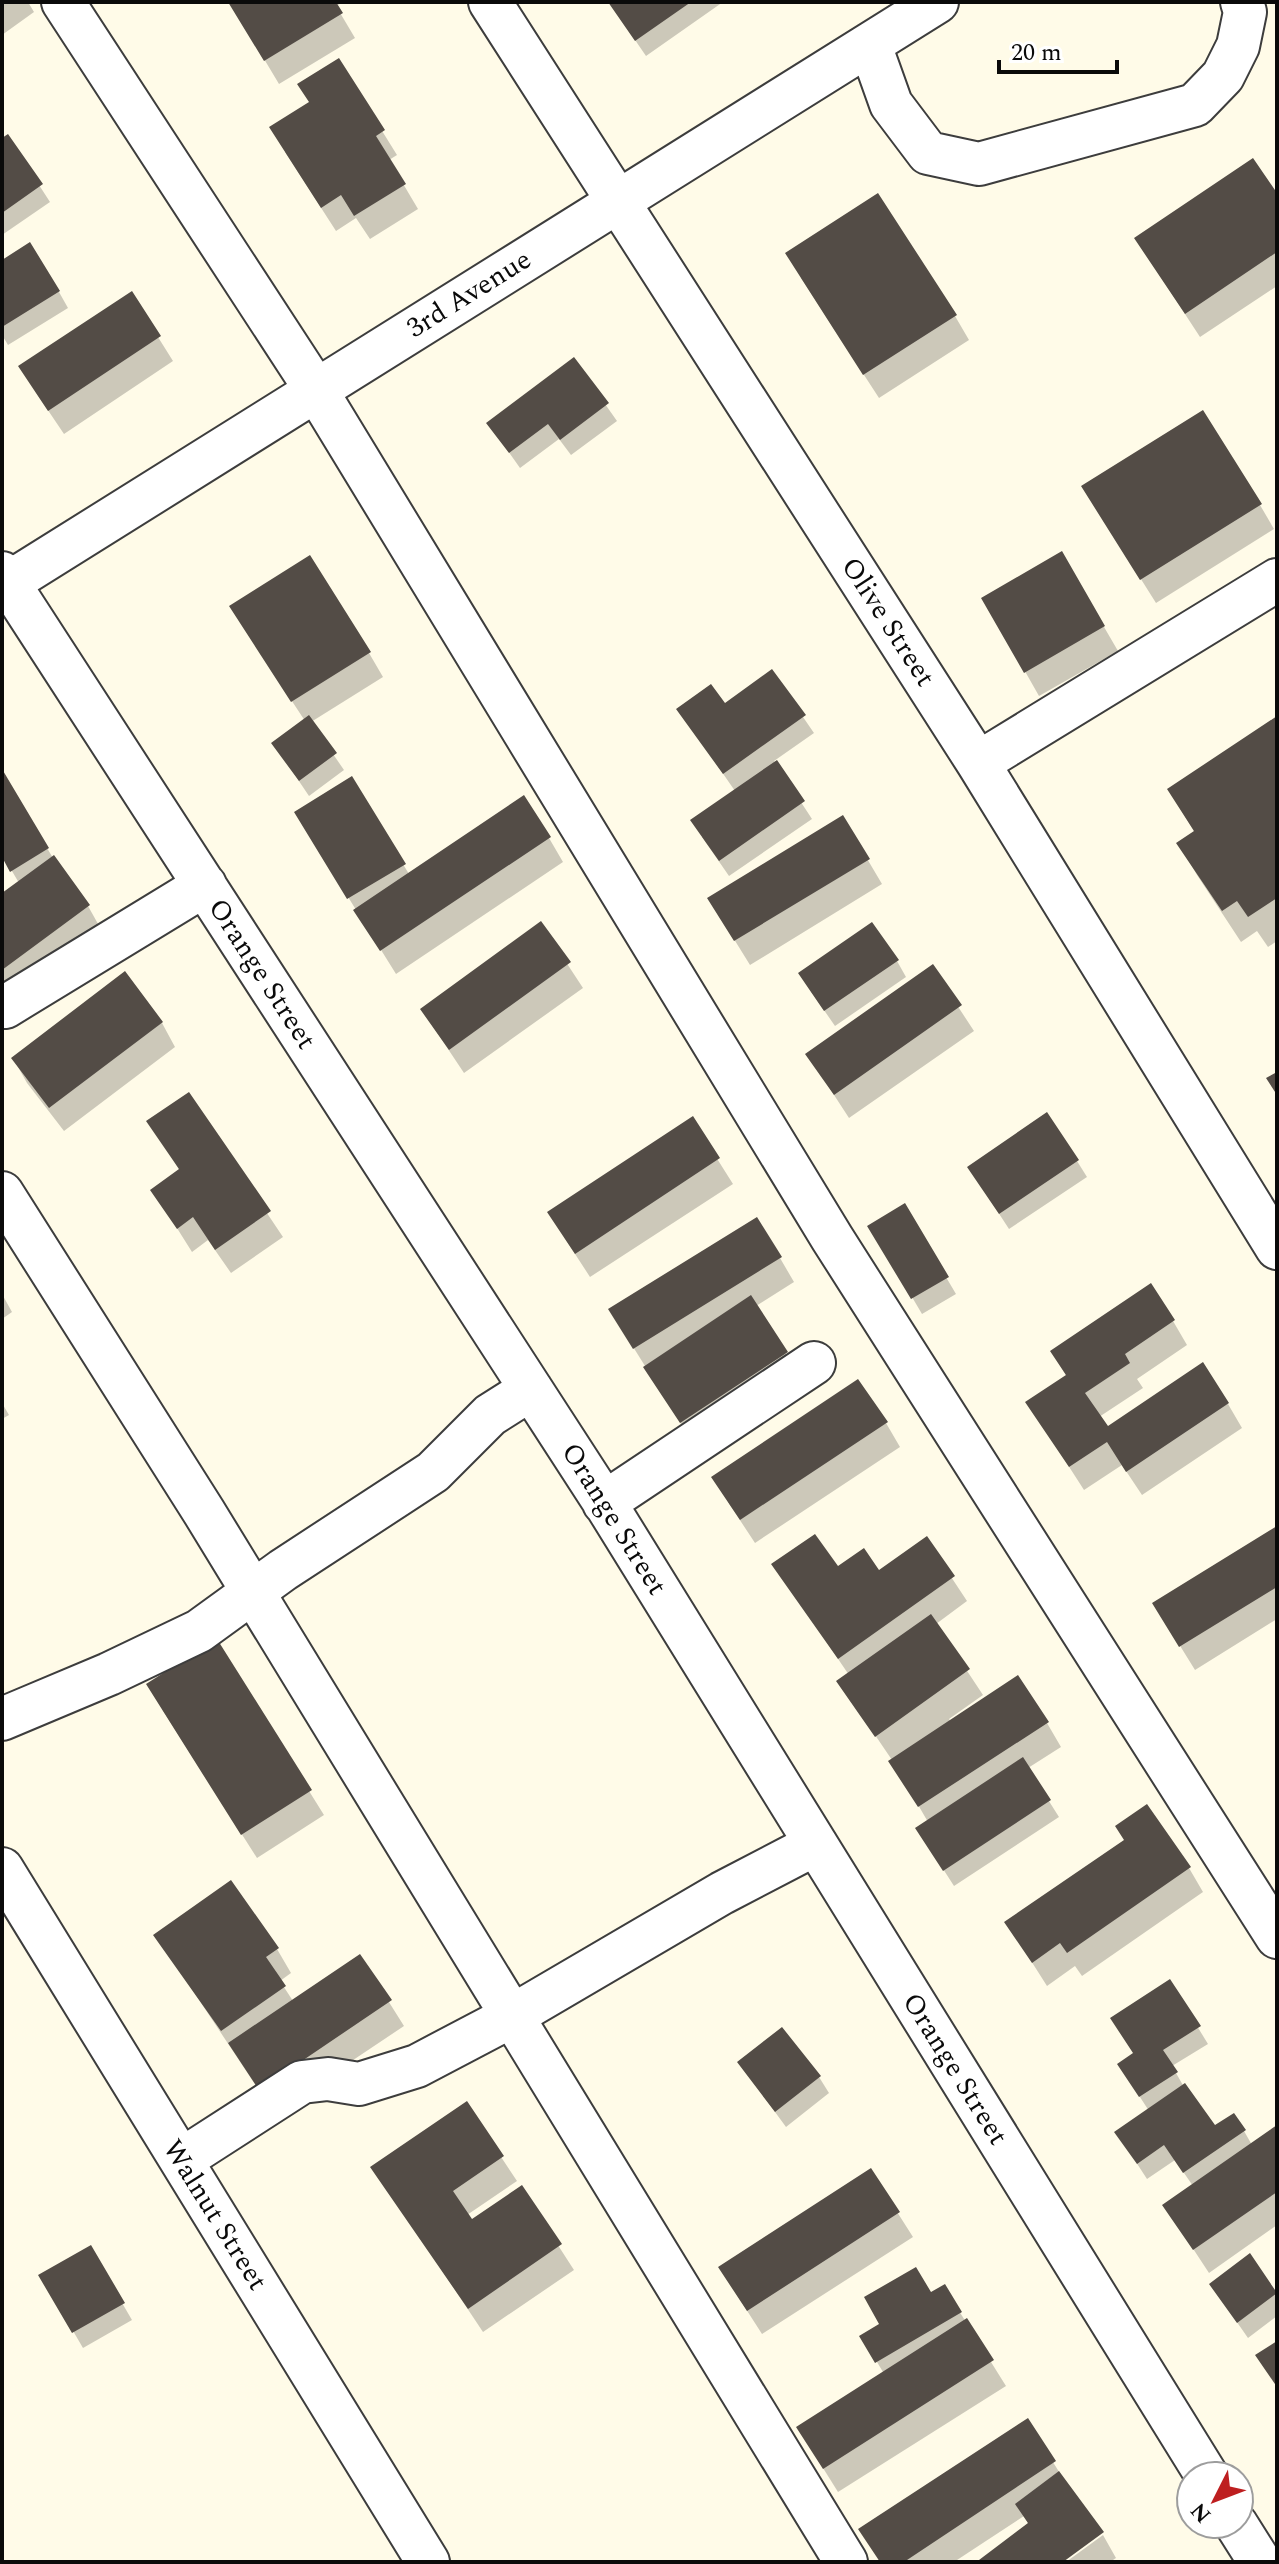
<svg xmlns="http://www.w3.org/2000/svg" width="1279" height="2564" font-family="Spectral,serif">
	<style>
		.shadow { fill: #0003 }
		.building { fill: #534c46 }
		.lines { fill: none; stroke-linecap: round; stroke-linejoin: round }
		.minor-casing { stroke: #3d3d3d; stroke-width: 46 }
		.minor { stroke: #fff; stroke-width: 42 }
		.labels { text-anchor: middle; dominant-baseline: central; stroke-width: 8; stroke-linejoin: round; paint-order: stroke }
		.street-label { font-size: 28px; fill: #0a0a0a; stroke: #fff }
	</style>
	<rect width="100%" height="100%" fill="#fffbe8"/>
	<!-- shadow -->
	<path class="shadow" d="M 2,2 L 28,2 L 34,12 L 2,35 Z
		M 230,2 L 343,2 L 336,6 L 355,38 L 279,84 Z
		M 609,2 L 723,2 L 646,56 Z
		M 338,60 L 397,155 L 389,160 L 418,209 L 370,239 L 356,218 L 336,231 L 285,152 L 311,103 Z
		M 8,137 L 50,202 L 2,235 L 2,141 Z
		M 1277,197 L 1277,286 L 1200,337 L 1136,239 Z
		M 2,262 L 59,292 L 68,308 L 8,345 L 2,335 Z
		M 801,278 L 955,316 L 969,340 L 879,398 Z
		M 131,294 L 173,361 L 64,434 L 35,391 Z
		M 574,360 L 617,421 L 571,455 L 559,439 L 520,468 L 489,424 Z
		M 1260,505 L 1274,529 L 1156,603 L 1098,511 Z
		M 1061,553 L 1118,651 L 1039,696 L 984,599 Z
		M 246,631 L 369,653 L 383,677 L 311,722 L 344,770 L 309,796 L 274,744 L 305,721 Z
		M 772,672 L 814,733 L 774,761 L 812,819 L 729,876 L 702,837 L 735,791 L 679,710 L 724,705 Z
		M 1277,719 L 1277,941 L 1268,947 L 1257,931 L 1241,942 L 1197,875 L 1179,844 L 1195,833 L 1169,790 Z
		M 2,773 L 53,858 L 88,906 L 102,931 L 2,1004 L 2,895 L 19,883 L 2,854 Z
		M 351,779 L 409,874 L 549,838 L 563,862 L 396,974 L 310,836 Z
		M 843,818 L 882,884 L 750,965 L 724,923 Z
		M 541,924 L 583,988 L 464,1073 L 422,1010 Z
		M 897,961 L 906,977 L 835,1026 L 810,990 Z
		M 932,967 L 974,1031 L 849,1118 L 808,1055 Z
		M 162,1023 L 175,1047 L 64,1131 L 27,1083 L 13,1058 Z
		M 188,1095 L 283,1237 L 231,1273 L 208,1240 L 192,1252 L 153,1190 L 180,1171 L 149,1121 Z
		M 692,1119 L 733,1184 L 590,1277 L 564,1237 Z
		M 1077,1161 L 1087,1177 L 1009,1229 L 979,1183 Z
		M 904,1206 L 956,1294 L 922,1314 L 870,1226 Z
		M 780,1258 L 794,1282 L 756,1306 L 800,1377 L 695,1446 L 625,1334 Z
		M 2,1294 L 12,1312 L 2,1319 Z
		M 1173,1321 L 1187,1345 L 1137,1379 L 1143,1388 L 1099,1417 L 1107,1429 L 1228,1404 L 1242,1428 L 1142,1495 L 1122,1465 L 1084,1490 L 1028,1403 L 1067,1377 L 1052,1352 Z
		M 2,1403 L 9,1415 L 2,1419 Z
		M 886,1423 L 900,1447 L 755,1543 L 728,1502 Z
		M 1277,1529 L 1277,1619 L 1195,1670 L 1169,1628 Z
		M 926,1539 L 967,1601 L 936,1624 L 983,1695 L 949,1719 L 951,1722 L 1047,1723 L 1061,1747 L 1028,1768 L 1059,1817 L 954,1886 L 927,1844 L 928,1822 L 892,1760 L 839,1682 L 849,1675 L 774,1565 L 878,1572 Z
		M 216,1642 L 324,1815 L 257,1858 L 162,1709 Z
		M 1125,1841 L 1189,1868 L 1203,1892 L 1082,1976 L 1075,1966 L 1047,1986 L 1007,1923 Z
		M 156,1935 L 277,1949 L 291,1973 L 280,1981 L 293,2001 L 360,1956 L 404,2026 L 274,2113 Z
		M 1170,1982 L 1208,2044 L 1172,2066 L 1184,2087 L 1215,2128 L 1244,2131 L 1252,2145 L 1277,2128 L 1277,2225 L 1209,2273 L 1165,2206 L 1193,2186 L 1175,2160 L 1147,2179 L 1117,2133 L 1149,2111 L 1129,2080 L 1134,2054 Z
		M 739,2063 L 819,2077 L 829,2093 L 786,2127 Z
		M 466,2104 L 517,2181 L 467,2215 L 471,2222 L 521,2188 L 574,2270 L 483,2332 L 373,2167 Z
		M 871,2171 L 913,2237 L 762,2334 L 735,2292 Z
		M 90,2248 L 132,2320 L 83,2348 L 41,2276 Z
		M 1250,2256 L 1277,2293 L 1277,2316 L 1248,2338 L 1211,2285 Z
		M 944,2287 L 1006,2386 L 838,2492 L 813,2452 L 883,2372 L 862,2337 Z
		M 1027,2421 L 1068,2486 L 1059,2562 L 982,2562 L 1029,2525 L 1024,2516 L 954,2562 L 880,2562 Z
		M 1103,2535 L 1116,2558 L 1110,2562 L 1066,2562 Z"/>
	<!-- building -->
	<path class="building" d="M 228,2 L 336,2 L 343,13 L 264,61 Z
		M 608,2 L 691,2 L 635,41 Z
		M 339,58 L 385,130 L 376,136 L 406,184 L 354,216 L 341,195 L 321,208 L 269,127 L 309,102 L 297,84 Z
		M 8,134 L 43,184 L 2,213 L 2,138 Z
		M 1253,158 L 1277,193 L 1277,252 L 1185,314 L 1134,238 Z
		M 878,193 L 957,315 L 863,375 L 785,253 Z
		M 30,242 L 60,291 L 2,327 L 2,260 Z
		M 132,291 L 161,336 L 48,411 L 18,366 Z
		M 574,357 L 609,403 L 560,440 L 548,424 L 509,453 L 486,423 Z
		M 1203,410 L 1262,504 L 1140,580 L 1081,486 Z
		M 1062,551 L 1105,626 L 1024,673 L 981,598 Z
		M 310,555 L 371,652 L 291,702 L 229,606 Z
		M 772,669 L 806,715 L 723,774 L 676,709 L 711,684 L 725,703 Z
		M 309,715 L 337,753 L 299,781 L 271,743 Z
		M 1277,716 L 1277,898 L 1248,917 L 1237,901 L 1222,911 L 1176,843 L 1194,831 L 1167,789 Z
		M 777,760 L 805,801 L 719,861 L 690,820 Z
		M 2,769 L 49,848 L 10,872 L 2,857 Z
		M 352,776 L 406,864 L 347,899 L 294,812 Z
		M 524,795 L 551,837 L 380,951 L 353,910 Z
		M 843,815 L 870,859 L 734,941 L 707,898 Z
		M 54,855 L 90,905 L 2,970 L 2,893 Z
		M 541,921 L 571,962 L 449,1050 L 420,1009 Z
		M 872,922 L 899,960 L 824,1011 L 798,973 Z
		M 933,964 L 962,1005 L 834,1095 L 805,1054 Z
		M 125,971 L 163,1022 L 49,1108 L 11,1058 Z
		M 1277,1072 L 1277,1095 L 1266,1078 Z
		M 189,1092 L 271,1211 L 215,1250 L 193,1217 L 177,1229 L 150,1190 L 179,1169 L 146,1121 Z
		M 1047,1112 L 1079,1160 L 999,1214 L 967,1167 Z
		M 693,1116 L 720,1158 L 575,1254 L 547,1212 Z
		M 905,1203 L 949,1277 L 911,1299 L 867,1226 Z
		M 757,1217 L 782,1257 L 633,1349 L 608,1309 Z
		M 1151,1283 L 1175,1320 L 1125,1354 L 1130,1363 L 1085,1393 L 1108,1426 L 1203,1362 L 1229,1403 L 1126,1472 L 1107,1442 L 1069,1467 L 1025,1402 L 1066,1375 L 1050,1351 Z
		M 751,1295 L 788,1352 L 680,1423 L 643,1367 Z
		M 858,1379 L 888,1422 L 740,1520 L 711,1477 Z
		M 1277,1526 L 1277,1587 L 1179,1647 L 1152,1603 Z
		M 815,1534 L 838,1566 L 864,1548 L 879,1570 L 927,1536 L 955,1576 L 838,1659 L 771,1564 Z
		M 931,1614 L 970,1669 L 875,1737 L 836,1681 Z
		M 217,1639 L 312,1790 L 241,1835 L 146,1684 Z
		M 1018,1675 L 1049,1722 L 918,1807 L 888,1761 Z
		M 1023,1757 L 1051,1800 L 943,1871 L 915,1828 Z
		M 1147,1804 L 1191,1867 L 1067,1953 L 1060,1943 L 1032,1963 L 1004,1922 L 1124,1840 L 1115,1826 Z
		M 231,1880 L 279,1948 L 266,1957 L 286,1986 L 221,2031 L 153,1935 Z
		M 360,1954 L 392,2000 L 259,2090 L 228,2043 Z
		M 1170,1979 L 1201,2026 L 1163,2050 L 1178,2072 L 1139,2097 L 1117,2064 L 1133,2053 L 1110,2018 Z
		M 782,2027 L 821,2076 L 775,2112 L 737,2062 Z
		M 1185,2083 L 1215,2125 L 1234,2113 L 1246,2130 L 1183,2173 L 1164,2145 L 1137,2164 L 1114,2132 Z
		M 467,2101 L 504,2156 L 453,2191 L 472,2219 L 522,2185 L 562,2244 L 468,2309 L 370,2167 Z
		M 1277,2125 L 1277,2192 L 1193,2250 L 1162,2205 Z
		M 871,2168 L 900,2212 L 747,2311 L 718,2267 Z
		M 91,2245 L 125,2303 L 72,2333 L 38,2275 Z
		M 1250,2253 L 1277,2293 L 1237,2323 L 1209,2284 Z
		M 916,2267 L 931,2292 L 945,2284 L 962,2312 L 875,2363 L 859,2336 L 879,2324 L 864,2297 Z
		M 967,2318 L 994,2360 L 823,2469 L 796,2427 Z
		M 1277,2341 L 1277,2387 L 1255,2355 Z
		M 1028,2418 L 1056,2461 L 904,2562 L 880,2562 L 858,2529 Z
		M 1059,2471 L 1104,2532 L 1063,2562 L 980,2562 L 979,2560 L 1028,2523 L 1015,2504 Z"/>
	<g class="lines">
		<!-- minor casing -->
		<g class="minor-casing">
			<path id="minor" d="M 63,2 L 316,390 L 832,1238 L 1277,1937
				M 490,2 L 978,763 L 1277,1248
				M 870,45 L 891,104 L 928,153 L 979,164 L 1195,105 L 1223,76 L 1238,46 L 1245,12 L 1242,2
				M 2,573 L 608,1508 L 1207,2476
				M 2,587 L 937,2
				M 978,763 L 1277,580
				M 5,1007 L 205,885
				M 2,1193 L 204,1512 L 846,2562
				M 604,1503 L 814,1363
				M 2,1719 L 109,1674 L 199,1631 L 283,1570 L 433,1472 L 490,1415 L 531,1389
				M 2,1869 L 428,2562
				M 181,2160 L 302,2082 L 328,2079 L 359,2084 L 417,2066 L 512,2016 L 722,1893 L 816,1844
				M 1236,2524 L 1260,2562"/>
		</g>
		<!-- minor -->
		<use href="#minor" class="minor"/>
	</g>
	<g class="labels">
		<!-- street labels -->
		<g class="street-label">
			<text transform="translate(469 294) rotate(-32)">3rd Avenue</text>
			<text transform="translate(888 622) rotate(57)">Olive Street</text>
			<text transform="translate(262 974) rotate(57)">Orange Street</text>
			<text transform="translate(614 1519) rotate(58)">Orange Street</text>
			<text transform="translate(955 2069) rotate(58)">Orange Street</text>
			<text transform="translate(215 2215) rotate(58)">Walnut Street</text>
		</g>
	</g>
	<!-- border -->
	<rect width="1279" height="2564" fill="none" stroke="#0a0a0a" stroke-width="8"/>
	<!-- north arrow -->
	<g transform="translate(1215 2500) rotate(228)"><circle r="38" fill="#ffffff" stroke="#9d9d9d" stroke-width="2"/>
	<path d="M0-6L14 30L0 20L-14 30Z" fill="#be1f20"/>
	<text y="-12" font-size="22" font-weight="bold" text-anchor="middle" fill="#0a0a0a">N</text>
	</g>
	<!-- scale -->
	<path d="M999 60v12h118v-12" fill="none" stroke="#0a0a0a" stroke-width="4"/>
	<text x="1011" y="60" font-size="24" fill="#0a0a0a" stroke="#ffffff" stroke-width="6" paint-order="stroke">20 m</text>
</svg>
